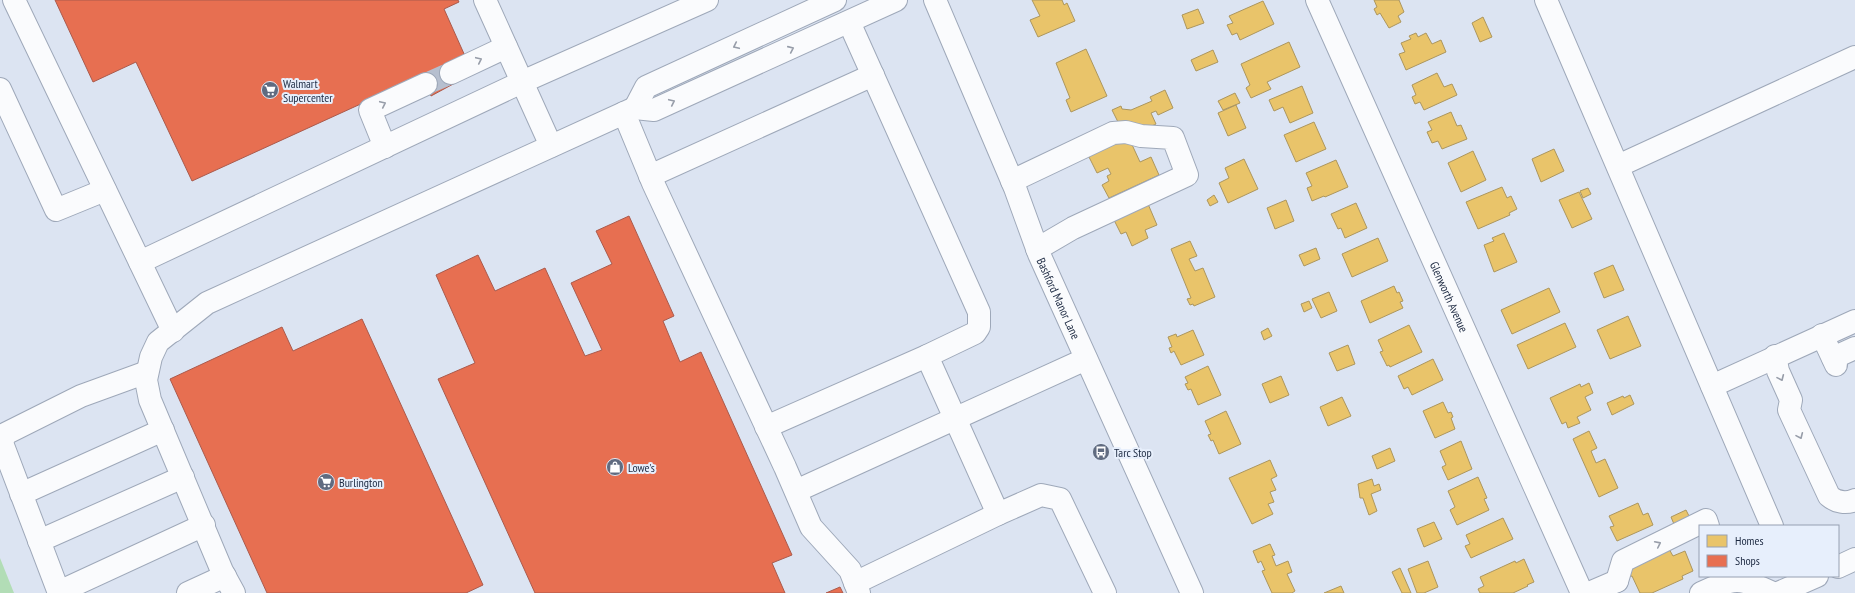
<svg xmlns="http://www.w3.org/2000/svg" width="1855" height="593" font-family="'PT Sans Narrow',sans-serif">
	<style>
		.green { fill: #b2ddb6 }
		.homes { fill: #e9c46a; stroke: #ac965e }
		.shops { fill: #e76f51; stroke: #aa5a4c }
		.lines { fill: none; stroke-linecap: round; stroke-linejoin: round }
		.minor-tunnel { stroke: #b6bfcf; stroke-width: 22; stroke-dasharray: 22 11; stroke-linecap: butt }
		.minor-casing { stroke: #9ea8b9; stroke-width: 24 }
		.major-casing { stroke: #9ea8b9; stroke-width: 24 }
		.minor { stroke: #fafbfd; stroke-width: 22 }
		.major { stroke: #fafbfd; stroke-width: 22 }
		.oneway { stroke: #979da9 }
		.labels { text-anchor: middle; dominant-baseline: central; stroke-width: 4; stroke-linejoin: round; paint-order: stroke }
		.poi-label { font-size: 12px; fill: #1d2a42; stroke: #e7effc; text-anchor: start }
		.street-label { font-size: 12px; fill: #1d2a42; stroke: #e7effc }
	</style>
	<rect width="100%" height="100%" fill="#dce4f2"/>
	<!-- green -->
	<path class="green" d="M 0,558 L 14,593 L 0,593 Z"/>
	<!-- homes -->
	<path class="homes" d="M 1032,0 L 1062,0 L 1064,5 L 1067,3 L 1075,21 L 1038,37 L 1030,20 L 1040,16 Z
		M 1374,0 L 1399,0 L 1404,12 L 1398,16 L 1401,22 L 1389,28 L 1380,13 L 1377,15 L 1374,9 L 1377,7 Z
		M 1263,1 L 1274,24 L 1240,40 L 1237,33 L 1232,35 L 1227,25 L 1233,23 L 1229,16 Z
		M 1198,9 L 1204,23 L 1187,29 L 1182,15 Z
		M 1483,17 L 1492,37 L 1480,42 L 1472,23 Z
		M 1416,33 L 1418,37 L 1426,33 L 1432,44 L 1441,40 L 1446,52 L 1406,70 L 1399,54 L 1405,52 L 1401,43 L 1411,39 L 1409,36 Z
		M 1289,42 L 1300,67 L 1267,82 L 1271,89 L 1251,98 L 1246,88 L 1250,85 L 1241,64 Z
		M 1086,49 L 1107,96 L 1071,112 L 1066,100 L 1070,98 L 1056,63 Z
		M 1213,50 L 1218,62 L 1196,71 L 1191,60 Z
		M 1437,73 L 1444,87 L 1452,84 L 1457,95 L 1424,110 L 1420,102 L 1415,104 L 1412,97 L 1416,95 L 1412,85 Z
		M 1302,86 L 1313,113 L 1290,123 L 1283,107 L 1274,111 L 1269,100 Z
		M 1165,90 L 1173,108 L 1158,115 L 1156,111 L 1151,113 L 1156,124 L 1137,133 L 1121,128 L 1112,110 L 1121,106 L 1122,109 L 1131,110 L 1152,101 L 1150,97 Z
		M 1235,93 L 1240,103 L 1223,110 L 1218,101 Z
		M 1236,105 L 1246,128 L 1228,136 L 1218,113 Z
		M 1451,112 L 1457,126 L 1461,125 L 1467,139 L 1442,149 L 1438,141 L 1432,143 L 1427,132 L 1432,130 L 1428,122 Z
		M 1314,122 L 1326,149 L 1296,162 L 1284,135 Z
		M 1128,136 L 1140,162 L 1151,157 L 1159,175 L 1109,198 L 1102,185 L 1109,181 L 1107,176 L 1111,174 L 1108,168 L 1097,173 L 1088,155 Z
		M 1554,149 L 1564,171 L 1541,182 L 1532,159 Z
		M 1473,151 L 1486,180 L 1461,192 L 1448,163 Z
		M 1244,159 L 1258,189 L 1228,203 L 1219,183 L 1229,178 L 1225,168 Z
		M 1336,160 L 1348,187 L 1325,197 L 1324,196 L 1312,201 L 1307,188 L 1312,186 L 1306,173 Z
		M 1502,187 L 1507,198 L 1511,196 L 1517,209 L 1509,213 L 1510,215 L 1478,229 L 1466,202 Z
		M 1588,188 L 1591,194 L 1583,198 L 1580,191 Z
		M 1579,192 L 1592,219 L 1572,228 L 1559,200 Z
		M 1214,195 L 1218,202 L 1210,206 L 1207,200 Z
		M 1286,200 L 1294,221 L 1275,229 L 1267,208 Z
		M 1356,203 L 1367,228 L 1345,238 L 1341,228 L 1338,229 L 1331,214 Z
		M 1148,204 L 1157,225 L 1145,230 L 1148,238 L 1132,246 L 1126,232 L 1121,234 L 1114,220 Z
		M 1504,233 L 1517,262 L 1494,272 L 1484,245 L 1494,241 L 1492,238 Z
		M 1378,238 L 1388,261 L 1352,277 L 1342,254 Z
		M 1190,241 L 1197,256 L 1189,259 L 1195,271 L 1203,268 L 1215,297 L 1194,306 L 1193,304 L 1190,305 L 1187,299 L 1191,298 L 1171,249 Z
		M 1316,248 L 1320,259 L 1304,266 L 1299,255 Z
		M 1613,265 L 1624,290 L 1604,298 L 1594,273 Z
		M 1394,286 L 1397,293 L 1399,292 L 1403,301 L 1400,302 L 1403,308 L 1370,323 L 1361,301 Z
		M 1549,288 L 1560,312 L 1512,334 L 1501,310 Z
		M 1329,292 L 1337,311 L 1321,318 L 1312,299 Z
		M 1309,301 L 1312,308 L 1304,312 L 1301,304 Z
		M 1628,316 L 1641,346 L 1610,359 L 1597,330 Z
		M 1565,323 L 1576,347 L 1528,369 L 1517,345 Z
		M 1409,325 L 1422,352 L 1390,367 L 1389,365 L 1387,366 L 1380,352 L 1383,351 L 1378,340 Z
		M 1268,328 L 1272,336 L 1264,340 L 1261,332 Z
		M 1193,330 L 1204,355 L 1181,365 L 1174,351 L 1171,353 L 1169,348 L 1172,347 L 1168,337 L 1176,334 L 1177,337 Z
		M 1348,345 L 1355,364 L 1337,371 L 1329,353 Z
		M 1433,359 L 1443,380 L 1412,395 L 1408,387 L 1404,389 L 1398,376 Z
		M 1208,366 L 1221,395 L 1198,405 L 1191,389 L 1188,390 L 1185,384 L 1188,383 L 1185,377 Z
		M 1281,376 L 1289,395 L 1270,403 L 1262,384 Z
		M 1589,383 L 1593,393 L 1585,397 L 1591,410 L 1577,417 L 1580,423 L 1568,428 L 1566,422 L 1562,424 L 1550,398 L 1580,384 L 1581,387 Z
		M 1630,395 L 1634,404 L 1612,415 L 1607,403 L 1623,396 L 1624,398 Z
		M 1342,397 L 1351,416 L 1328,426 L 1320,407 Z
		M 1443,402 L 1448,413 L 1451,412 L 1453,417 L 1451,418 L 1455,429 L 1435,438 L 1423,411 Z
		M 1226,411 L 1241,444 L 1219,454 L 1213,440 L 1211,441 L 1208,435 L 1211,434 L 1205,421 Z
		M 1589,431 L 1597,448 L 1591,451 L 1596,463 L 1605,459 L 1618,488 L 1599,497 L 1573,439 Z
		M 1461,441 L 1472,469 L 1448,480 L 1442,467 L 1446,465 L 1440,451 Z
		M 1390,448 L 1395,461 L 1377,469 L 1372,456 Z
		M 1270,460 L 1277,476 L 1271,479 L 1276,490 L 1270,492 L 1274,502 L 1268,504 L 1273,514 L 1252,524 L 1229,478 Z
		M 1478,477 L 1487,498 L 1484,499 L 1489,510 L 1457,525 L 1450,510 L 1455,507 L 1448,491 Z
		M 1372,479 L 1374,486 L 1379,484 L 1381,490 L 1371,494 L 1377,511 L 1369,515 L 1363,498 L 1360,498 L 1358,484 Z
		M 1638,503 L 1643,515 L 1648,513 L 1653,525 L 1617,541 L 1610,527 L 1614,526 L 1609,516 Z
		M 1686,510 L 1692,522 L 1676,529 L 1671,517 Z
		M 1503,518 L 1513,539 L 1471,558 L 1465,546 L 1470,544 L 1466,535 Z
		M 1434,522 L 1442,539 L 1424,547 L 1417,529 Z
		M 1270,544 L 1275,555 L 1272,556 L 1276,566 L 1288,561 L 1292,572 L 1287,574 L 1295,591 L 1292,593 L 1272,593 L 1262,571 L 1265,570 L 1261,561 L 1258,563 L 1253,551 Z
		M 1669,549 L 1673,556 L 1685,551 L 1693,571 L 1682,576 L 1683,579 L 1652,593 L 1640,593 L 1632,576 L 1628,577 L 1624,569 Z
		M 1524,559 L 1534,582 L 1527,585 L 1528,586 L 1513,593 L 1480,593 L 1478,589 L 1484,586 L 1480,577 L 1515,561 L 1516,563 Z
		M 1428,561 L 1438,587 L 1424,593 L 1417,593 L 1408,569 Z
		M 1400,568 L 1411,593 L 1402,593 L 1392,572 Z
		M 1341,586 L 1344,593 L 1324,593 Z"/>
	<!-- shops -->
	<path class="shops" d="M 55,0 L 458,0 L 459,2 L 444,9 L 465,56 L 455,83 L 431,96 L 422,76 L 192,181 L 136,62 L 93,82 Z
		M 629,216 L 674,316 L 663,321 L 680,362 L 701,352 L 792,555 L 772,563 L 785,593 L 535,593 L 438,379 L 475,363 L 436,275 L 478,255 L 495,291 L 545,268 L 585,356 L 602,350 L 571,283 L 612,264 L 596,231 Z
		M 362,319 L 483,585 L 466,593 L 267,593 L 170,379 L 282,327 L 293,351 Z
		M 840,587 L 843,593 L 826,593 Z"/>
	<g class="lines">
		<!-- minor-tunnel -->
		<path class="minor-tunnel" d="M 426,84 L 451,73"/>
		<!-- minor casing -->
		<g class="minor-casing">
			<g id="minor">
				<path d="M 14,0 L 173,331"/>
				<path d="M 485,0 L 551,146"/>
				<path id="s1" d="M 935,0 L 1015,188 L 1039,254 L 1192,593"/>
				<path id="s2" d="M 1317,0 L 1582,593"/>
				<path d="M 1546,0 L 1772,526"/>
				<path d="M 849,22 L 979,312 L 979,327 L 975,333 L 927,356 L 998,514 L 1041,495 L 1060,499 L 1105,593"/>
				<path d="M 451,73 L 506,47"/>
				<path d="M 0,89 L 56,210 L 105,190"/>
				<path d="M 635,108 L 646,87 L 835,0"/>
				<path d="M 624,113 L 653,183 L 785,467 L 811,527 L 850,570 L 859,593"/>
				<path d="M 385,147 L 370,110 L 426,84"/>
				<path d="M 1618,166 L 1855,57"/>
				<path d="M 650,176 L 873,75"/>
				<path d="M 1012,181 L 1113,133 L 1126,132 L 1141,136 L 1173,138 L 1187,175 L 1073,228 L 1037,249"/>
				<path d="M 140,262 L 522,82 L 707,0"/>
				<path d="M 1822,335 L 1836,365"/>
				<path d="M 1775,356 L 1778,371 L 1791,400 L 1789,410 L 1829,496 C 1836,502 1846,504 1855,500"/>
				<path d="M 1833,358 L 1855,348"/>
				<path d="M 1712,386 L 1855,321"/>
				<path d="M 766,427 L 927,356"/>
				<path d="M 796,491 L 1086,359"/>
				<path d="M 21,494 L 163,430"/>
				<path d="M 39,541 L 183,477"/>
				<path d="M 1617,581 L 1623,561 L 1706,520 L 1708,526"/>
				<path d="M 855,583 L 998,514"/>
				<path d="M 59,592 L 204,525"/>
				<path d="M 59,593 L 2,443 L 5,434 L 81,396 L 147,372"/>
				<path d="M 188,593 L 225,576"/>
				<path d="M 234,593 L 222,571 L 150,400 L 146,380 L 151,357 L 158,342 L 207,303 L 635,108 L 654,110 L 896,0"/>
				<path d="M 1589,593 L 1617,581"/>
				<path d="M 1701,593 C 1738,577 1736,577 1773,593"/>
			</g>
		</g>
		<!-- major casing -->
		<g class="major-casing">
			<path id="major" d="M 1838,567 L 1855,559
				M 1778,593 L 1817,576"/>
		</g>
		<!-- minor -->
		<use href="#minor" class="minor"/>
		<!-- major -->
		<use href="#major" class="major"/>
	</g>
	<!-- one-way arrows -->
	<defs><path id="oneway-chevron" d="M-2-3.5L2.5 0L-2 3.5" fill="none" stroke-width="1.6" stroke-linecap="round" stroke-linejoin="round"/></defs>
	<g class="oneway">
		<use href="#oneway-chevron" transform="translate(736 46) rotate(155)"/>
		<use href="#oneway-chevron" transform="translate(791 49) rotate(-24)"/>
		<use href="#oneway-chevron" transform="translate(479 60) rotate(-25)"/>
		<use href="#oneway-chevron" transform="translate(672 102) rotate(-25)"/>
		<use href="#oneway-chevron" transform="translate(383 104) rotate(-25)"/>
		<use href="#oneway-chevron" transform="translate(1781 378) rotate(66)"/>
		<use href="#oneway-chevron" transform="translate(1800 436) rotate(66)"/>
		<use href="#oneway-chevron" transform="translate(1658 544) rotate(-26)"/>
	</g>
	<!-- icons -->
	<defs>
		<g id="supermarket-disc" transform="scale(0.9)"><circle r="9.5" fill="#606b80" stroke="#e7effc"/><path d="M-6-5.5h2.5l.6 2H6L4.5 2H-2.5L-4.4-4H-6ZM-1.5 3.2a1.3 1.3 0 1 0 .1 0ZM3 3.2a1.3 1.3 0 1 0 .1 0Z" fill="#fff"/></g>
		<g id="bus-disc" transform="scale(0.9)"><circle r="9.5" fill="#606b80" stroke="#e7effc"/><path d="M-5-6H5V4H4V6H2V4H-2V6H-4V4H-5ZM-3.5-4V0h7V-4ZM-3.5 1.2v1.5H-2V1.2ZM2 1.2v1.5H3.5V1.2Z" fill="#fff"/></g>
		<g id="shop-disc" transform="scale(0.9)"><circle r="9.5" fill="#606b80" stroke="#e7effc"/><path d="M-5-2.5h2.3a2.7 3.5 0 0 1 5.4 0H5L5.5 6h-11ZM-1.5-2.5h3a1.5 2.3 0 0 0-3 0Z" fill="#fff"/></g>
	</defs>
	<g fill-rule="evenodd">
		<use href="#supermarket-disc" x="270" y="90"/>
		<use href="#bus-disc" x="1101" y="452"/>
		<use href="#shop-disc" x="615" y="467"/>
		<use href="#supermarket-disc" x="326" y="482"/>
	</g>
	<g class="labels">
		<!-- poi labels -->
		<g class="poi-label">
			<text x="283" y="83">Walmart<tspan x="283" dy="14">Supercenter</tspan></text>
			<text x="1114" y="452">Tarc Stop</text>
			<text x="628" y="467">Lowe's</text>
			<text x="339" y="482">Burlington</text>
		</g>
		<!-- street labels -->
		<g class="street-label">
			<text stroke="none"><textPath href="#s2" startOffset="325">Glenworth Avenue</textPath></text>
			<text stroke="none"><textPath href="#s1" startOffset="323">Bashford Manor Lane</textPath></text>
		</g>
	</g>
	<!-- legend -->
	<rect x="1699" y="525" width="140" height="52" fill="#e7effc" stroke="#96a0b2"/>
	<rect x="1707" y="535" width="20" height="12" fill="#e9c46a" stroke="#96a0b2"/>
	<text x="1735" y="545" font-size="12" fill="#1d2a42">Homes</text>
	<rect x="1707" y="555" width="20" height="12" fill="#e76f51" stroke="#96a0b2"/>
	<text x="1735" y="565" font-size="12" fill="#1d2a42">Shops</text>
</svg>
